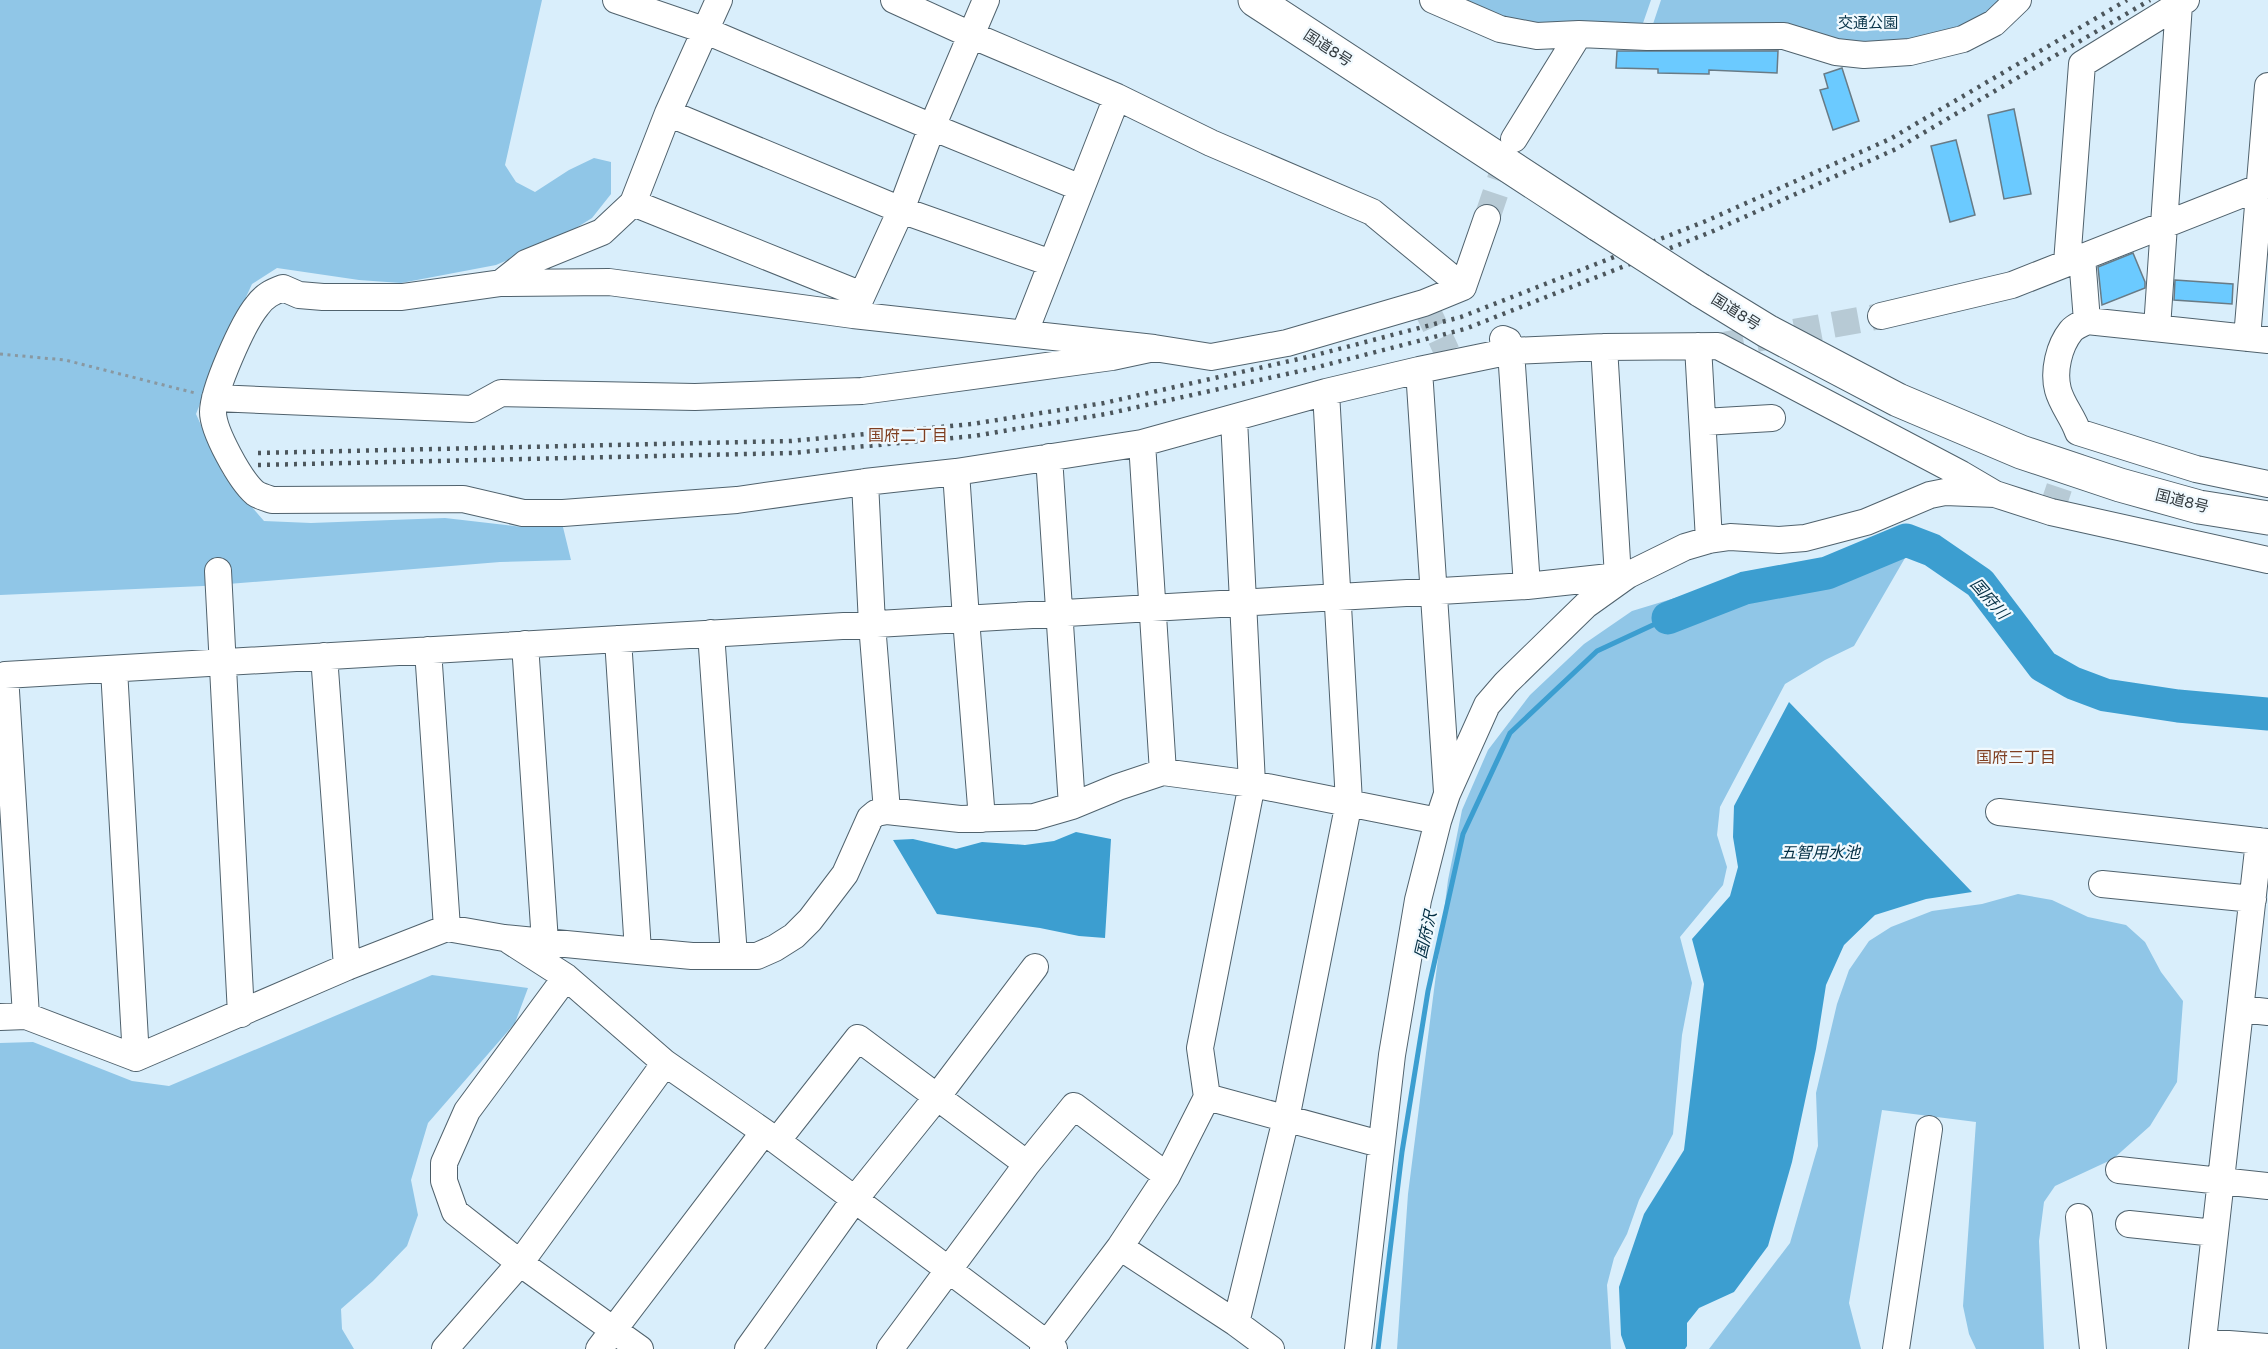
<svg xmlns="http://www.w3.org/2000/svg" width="2268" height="1349" font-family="'Varela Round','Noto Sans JP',sans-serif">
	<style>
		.green { fill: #90c6e7 }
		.water { fill: #3c9ed0 }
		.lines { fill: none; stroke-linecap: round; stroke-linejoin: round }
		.stream { stroke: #3c9ed0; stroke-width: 5 }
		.river { stroke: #3c9ed0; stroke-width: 33 }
		.building { fill: #6bcaff; stroke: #687b86; stroke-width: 1.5 }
		.minor-tunnel { stroke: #b7cad5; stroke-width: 26; stroke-dasharray: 26 13; stroke-linecap: butt }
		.minor-casing { stroke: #50626d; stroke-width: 28 }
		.highway-casing { stroke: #50626d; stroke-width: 35 }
		.path { stroke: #8998a1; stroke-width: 3; stroke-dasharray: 3 4.5; stroke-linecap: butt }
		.minor { stroke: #fff; stroke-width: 26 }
		.highway { stroke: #fff; stroke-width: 33 }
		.rail { stroke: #4c565c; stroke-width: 4.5; stroke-dasharray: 3 6; stroke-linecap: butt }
		.highway-bridge-casing { stroke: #50626d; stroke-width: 35; stroke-linecap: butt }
		.highway-bridge { stroke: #fff; stroke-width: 33 }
		.labels { text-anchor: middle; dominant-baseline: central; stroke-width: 4.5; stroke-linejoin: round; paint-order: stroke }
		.park-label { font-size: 15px; fill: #093449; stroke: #f0f9fe }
		.street-label { font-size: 15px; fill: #31393e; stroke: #f0f9fe }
		.neighbourhood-label { font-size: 16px; fill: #7f3e20; stroke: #f0f9fe }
		.water-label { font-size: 16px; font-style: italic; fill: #022e43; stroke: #f0f9fe }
	</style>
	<rect width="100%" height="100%" fill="#d9eefb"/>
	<!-- green -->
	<path class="green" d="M 0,0 L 542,0 L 505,165 L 516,182 L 535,192 L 569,170 L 594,158 L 611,162 L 611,194 L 592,218 L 560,238 L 496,265 L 401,283 L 359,280 L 277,268 L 252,284 L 215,365 L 196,414 L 223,474 L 264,521 L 311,523 L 445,518 L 522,527 L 562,523 L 571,560 L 500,562 L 203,586 L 0,595 Z
		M 1459,0 L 1651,0 L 1642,26 L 1548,24 L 1511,20 Z
		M 1661,0 L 2006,0 L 1979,24 L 1890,44 L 1651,30 Z
		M 1877,549 L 1893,552 L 1905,558 L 1854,646 L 1825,660 L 1785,684 L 1720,807 L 1717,835 L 1727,867 L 1723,885 L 1680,937 L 1692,983 L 1682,1035 L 1673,1134 L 1639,1200 L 1627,1234 L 1614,1258 L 1607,1285 L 1611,1349 L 1397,1349 L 1408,1194 L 1448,880 L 1462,810 L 1488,750 L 1530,695 L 1584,644 L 1632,611 L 1688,594 L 1768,579 L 1814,564 Z
		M 2018,894 L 2052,900 L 2088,917 L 2126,925 L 2145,942 L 2161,972 L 2183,1001 L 2177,1082 L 2150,1126 L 2113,1159 L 2055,1186 L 2044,1202 L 2039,1241 L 2044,1349 L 1976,1349 L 1969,1334 L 1963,1306 L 1976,1122 L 1882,1110 L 1849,1303 L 1861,1349 L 1709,1349 L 1790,1243 L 1818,1146 L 1816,1093 L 1837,1004 L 1849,970 L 1869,941 L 1891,927 L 1932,911 L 1982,904 Z
		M 432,975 L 528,988 L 515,1023 L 428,1123 L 411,1180 L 418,1215 L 407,1246 L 373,1281 L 341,1309 L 342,1329 L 354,1349 L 0,1349 L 0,1043 L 33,1042 L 132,1081 L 169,1086 Z"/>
	<!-- water -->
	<path class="water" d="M 1789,702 L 1972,892 L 1926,899 L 1875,915 L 1844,945 L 1826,985 L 1816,1049 L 1792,1162 L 1768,1246 L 1734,1292 L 1699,1308 L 1687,1323 L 1687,1346 L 1685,1349 L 1626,1349 L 1621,1335 L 1619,1287 L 1644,1214 L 1684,1150 L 1704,984 L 1692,939 L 1730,896 L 1738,867 L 1733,837 L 1734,806 Z
		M 1076,832 L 1111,839 L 1105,938 L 1079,936 L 1040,928 L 937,914 L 893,840 L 913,839 L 956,849 L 982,842 L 1025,845 L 1054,841 Z"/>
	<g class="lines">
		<!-- stream -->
		<path class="stream" d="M 1378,1349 L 1402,1152 L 1428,991 L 1463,834 L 1510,733 L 1597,651 L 1668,618"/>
		<!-- river -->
		<path class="river" d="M 1668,618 L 1745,588 L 1827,573 L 1906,540 L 1932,550 L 1980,583 L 2043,666 L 2073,683 L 2105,695 L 2178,706 L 2268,714"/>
	</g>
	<!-- building -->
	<path class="building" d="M 1617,51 L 1778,51 L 1777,73 L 1709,70 L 1709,74 L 1658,73 L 1658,69 L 1616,68 Z
		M 1842,68 L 1859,121 L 1833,130 L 1820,90 L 1828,88 L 1824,74 Z
		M 2014,109 L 2031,194 L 2004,199 L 1988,115 Z
		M 1956,140 L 1975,215 L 1950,222 L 1931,146 Z
		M 2133,253 L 2145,282 L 2145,288 L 2102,305 L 2098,267 Z
		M 2175,280 L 2233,284 L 2232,304 L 2174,300 Z"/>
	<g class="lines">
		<!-- minor-tunnel -->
		<path class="minor-tunnel" d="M 1487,218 L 1511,147
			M 1424,303 L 1447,352
			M 1718,346 L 1881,316
			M 2051,512 L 2078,432"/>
		<!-- minor casing -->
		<g class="minor-casing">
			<path id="minor" d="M 616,0 L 704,30 L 932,127 L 1081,188
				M 894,0 L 971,35 L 1117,97 L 1211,143 L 1372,212 L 1463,287 L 1424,303 L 1287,343 L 1211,357 L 1154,348
				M 1433,0 L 1500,29 L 1537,36 L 1579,34 L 1647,37 L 1784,36 L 1836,52 L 1864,55 L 1910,52 L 1963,39 L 1994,23 L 2018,0
				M 668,113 L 901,210 L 1051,263
				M 1514,139 L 1579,34
				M 633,203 L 862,295
				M 2082,257 L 2087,321
				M 2067,263 L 2082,64 L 2186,0
				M 501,283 L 526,263 L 602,232 L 633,203 L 668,113 L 719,0
				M 1463,287 L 1487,218
				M 853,315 L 901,210 L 932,127 L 986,0
				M 1881,316 L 2012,285 L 2268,184
				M 1028,324 L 1117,97
				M 2157,328 L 2179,4
				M 2247,338 L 2268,86
				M 1503,339 L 1508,341 L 1511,351 L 1527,586
				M 2268,340 L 2087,321 C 2082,324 2075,326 2071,331 C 2059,346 2053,371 2058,390 C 2062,405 2073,417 2078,432 L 2196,469 L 2268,484
				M 1698,346 L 1709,540
				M 1604,347 L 1618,577
				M 1419,370 L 1447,792
				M 215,398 L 472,409 L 501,393 L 695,397 L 862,391 L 1112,357 L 1154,348 L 853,315 L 609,282 L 501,283 L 402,297 L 323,297 L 299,295 L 283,288 C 272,292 264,296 257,306 C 243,323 213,390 213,412 C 213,431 240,480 255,493 C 259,496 266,498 272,500 L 463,499 L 523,513 L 563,513 L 737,500 L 865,482 L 956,472 L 1142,443 L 1326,392 L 1419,370 L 1511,351 L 1604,347 L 1718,346 L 1961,474 L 1995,494
				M 1703,422 L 1772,418
				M 1142,443 L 1163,772
				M 1049,457 L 1072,806
				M 956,472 L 966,619 L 982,819
				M 865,482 L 872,624 L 887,811
				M 218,571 L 241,1014
				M 711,633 L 734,956
				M 618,639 L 638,951
				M 525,644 L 545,942
				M 428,650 L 447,928
				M 324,656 L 347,967
				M 114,669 L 136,1058
				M 1999,812 L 2268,842
				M 2102,884 L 2253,899
				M 510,941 L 566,977 L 665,1063 L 777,1141 L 1054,1349
				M 566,977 L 467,1111 L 444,1163 L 444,1181 L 455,1212 L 520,1263 L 640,1349
				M 2241,1009 L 2268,1012
				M 26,1016 L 5,675 L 1527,586 L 1628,575
				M 0,1017 L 26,1016 L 136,1058 L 347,967 L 447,928 L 504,938 L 638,951 L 692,956 L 757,956 L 775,948 L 794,936 L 810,920 L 845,874 L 870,818 L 876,813 L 887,811 L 960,819 L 1034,817 L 1072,806 L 1118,787 L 1163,772 L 1252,784 L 1438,821
				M 1207,1097 L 1380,1144
				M 777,1141 L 858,1038 L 1027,1164
				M 2119,1170 L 2268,1186
				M 2079,1217 L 2093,1349
				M 2129,1224 L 2215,1233
				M 1120,1247 L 1236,1323 L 1271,1349
				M 1236,1323 L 1286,1119 L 1349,802 L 1326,392
				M 2203,1342 L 2268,1347
				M 445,1349 L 520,1263 L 665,1063
				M 599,1349 L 764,1132
				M 748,1349 L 855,1199 L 937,1097 L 1035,967
				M 890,1349 L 1027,1164 L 1074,1106 L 1167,1176
				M 1043,1349 L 1120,1247 L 1167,1176 L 1207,1097 L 1200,1048 L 1252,784 L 1234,419
				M 1358,1349 L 1392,1055 L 1418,900 L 1438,821 L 1447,794 L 1487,705 L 1506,683 L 1586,605 L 1628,575 L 1685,547 L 1709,540 L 1730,537 L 1779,540 L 1805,538 L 1866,522 L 1930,495 L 1945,492 L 1995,494 L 2051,512 L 2268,560
				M 1896,1349 L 1929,1129
				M 2202,1349 L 2259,841"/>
		</g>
		<!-- highway casing -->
		<g class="highway-casing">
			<path id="highway" d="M 1255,0 L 1599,225
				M 1700,290 L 1767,331 L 1898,400 L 2021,452 L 2120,485 L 2199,507 L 2268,518"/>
		</g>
		<!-- path -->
		<path class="path" d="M 0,354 L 65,360 L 195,393"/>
		<!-- minor -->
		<use href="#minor" class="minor"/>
		<!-- highway -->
		<use href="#highway" class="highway"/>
		<!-- rail -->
		<path class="rail" d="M 258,453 L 791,441 L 972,424 L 1104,403 L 1312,356 L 1461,317 L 1706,221 L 1890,139 L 2127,0
			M 258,465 L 792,453 L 974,436 L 1106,414 L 1314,368 L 1465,329 L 1711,232 L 1896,149 L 2150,0"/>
		<!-- highway-bridge casing -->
		<g class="highway-bridge-casing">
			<path id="highway-bridge" d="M 1599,225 L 1700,290"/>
		</g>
		<!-- highway-bridge -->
		<use href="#highway-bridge" class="highway-bridge"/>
	</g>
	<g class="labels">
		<!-- park labels -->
		<g class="park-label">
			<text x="1868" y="23">交通公園</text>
		</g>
		<!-- street labels -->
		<g class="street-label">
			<text transform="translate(1328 48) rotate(33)">国道8号</text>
			<text transform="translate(1736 312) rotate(32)">国道8号</text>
			<text transform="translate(2182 501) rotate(14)">国道8号</text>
		</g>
		<!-- neighbourhood labels -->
		<g class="neighbourhood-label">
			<text x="908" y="436">国府二丁目</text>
			<text x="2016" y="758">国府三丁目</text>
		</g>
		<!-- water labels -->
		<g class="water-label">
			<text transform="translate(1989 599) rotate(49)">国府川</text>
			<text x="1820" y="853">五智用水池</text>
			<text transform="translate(1426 935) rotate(-77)">国府沢</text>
		</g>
	</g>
</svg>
